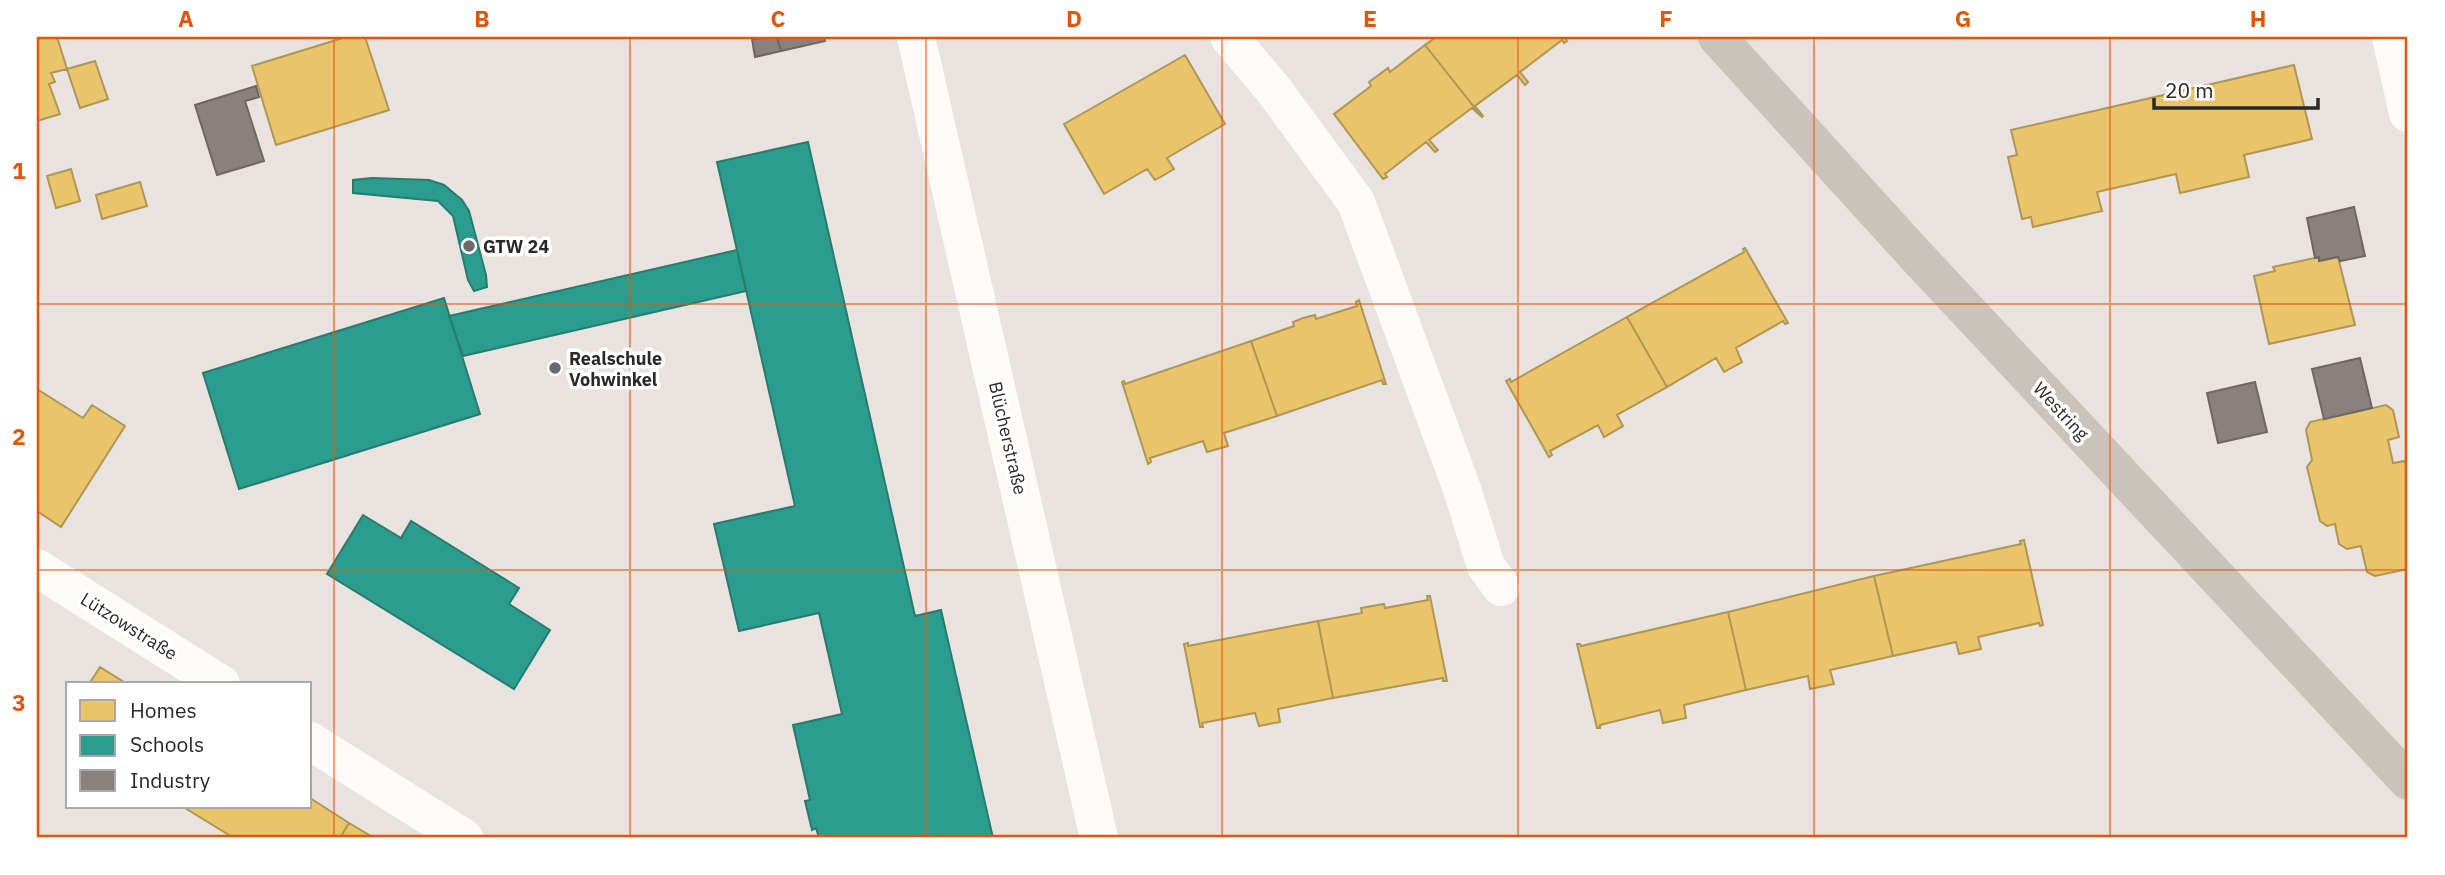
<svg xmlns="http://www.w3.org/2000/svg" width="2445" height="875" font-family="'IBM Plex Sans',sans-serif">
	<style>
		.homes { fill: #e9c46a; stroke: #af9656; stroke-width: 2 }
		.schools { fill: #2a9d8f; stroke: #2a7a70; stroke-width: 2 }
		.industry { fill: #8a817c; stroke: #6d6763; stroke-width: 2 }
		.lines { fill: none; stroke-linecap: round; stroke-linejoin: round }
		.minor { stroke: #fcfbfa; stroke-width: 38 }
		.major { stroke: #c9c3b9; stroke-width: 38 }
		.grid { fill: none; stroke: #de570d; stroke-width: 2; stroke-opacity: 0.55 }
		.poi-dot { fill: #6c6a68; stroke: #fff; stroke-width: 2.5 }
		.labels { text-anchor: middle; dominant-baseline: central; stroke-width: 7; stroke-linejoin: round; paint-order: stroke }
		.poi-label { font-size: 18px; font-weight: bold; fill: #292929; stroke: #fff; text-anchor: start }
		.street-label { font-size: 18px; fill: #292929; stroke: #fff }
		.neatline { fill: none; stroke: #de570d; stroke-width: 2.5 }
		.grid-label { font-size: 23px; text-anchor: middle; font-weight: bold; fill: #de570d }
	</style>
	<rect width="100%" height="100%" fill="#e8e3de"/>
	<!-- homes -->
	<path class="homes" d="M 37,37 L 57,37 L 67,69 L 51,73 L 55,82 L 49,84 L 60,114 L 37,121 Z
		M 346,37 L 365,37 L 389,110 L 276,145 L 252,66 Z
		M 1436,37 L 1564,37 L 1567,41 L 1564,43 L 1562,40 L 1520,72 L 1528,82 L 1525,85 L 1517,75 L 1475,106 L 1483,116 L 1482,117 L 1425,45 Z
		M 1425,45 L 1482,117 L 1472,108 L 1429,140 L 1438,150 L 1435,152 L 1426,142 L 1385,174 L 1387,177 L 1383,179 L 1334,114 L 1371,86 L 1369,82 L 1388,68 L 1390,72 Z
		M 1185,55 L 1225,124 L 1167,158 L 1174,169 L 1164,175 L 1155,180 L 1147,169 L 1104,194 L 1064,124 Z
		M 95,61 L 108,99 L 80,108 L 67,69 Z
		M 2294,65 L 2312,139 L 2244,155 L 2249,177 L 2180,193 L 2176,174 L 2097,192 L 2102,211 L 2033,227 L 2031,217 L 2022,219 L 2008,157 L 2017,155 L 2011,130 Z
		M 71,169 L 80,201 L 56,208 L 47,176 Z
		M 140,182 L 147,206 L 102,219 L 96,195 Z
		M 1745,248 L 1788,323 L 1785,324 L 1783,321 L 1736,348 L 1742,362 L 1724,372 L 1716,358 L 1667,387 L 1627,317 L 1744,252 L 1743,249 Z
		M 2319,257 L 2319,261 L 2338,257 L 2355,325 L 2269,344 L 2254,276 L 2275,271 L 2273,267 Z
		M 1359,300 L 1386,384 L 1383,384 L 1382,380 L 1277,416 L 1251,341 L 1294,326 L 1293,322 L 1303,318 L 1315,315 L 1316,319 L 1357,306 L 1356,302 Z
		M 1627,317 L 1667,387 L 1617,415 L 1623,426 L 1604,437 L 1598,425 L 1550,451 L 1552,455 L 1549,457 L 1506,381 L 1510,379 L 1511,382 Z
		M 1251,341 L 1277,416 L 1224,433 L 1228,446 L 1207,452 L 1203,441 L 1150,458 L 1151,462 L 1148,464 L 1122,382 L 1124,381 L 1125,384 Z
		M 37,389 L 83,418 L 92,405 L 125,426 L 61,527 L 37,511 Z
		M 2386,405 L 2393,410 L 2399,437 L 2388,440 L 2393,463 L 2405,461 L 2408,475 L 2408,569 L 2375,576 L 2367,572 L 2361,546 L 2347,549 L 2339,544 L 2335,524 L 2327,526 L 2320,521 L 2307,467 L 2312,460 L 2306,430 L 2310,422 Z
		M 2024,540 L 2043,625 L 2040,626 L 2039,623 L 1978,637 L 1981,649 L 1959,654 L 1956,642 L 1893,656 L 1874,576 L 2021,544 L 2020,541 Z
		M 1874,576 L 1893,656 L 1830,670 L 1834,684 L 1810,689 L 1808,676 L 1746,690 L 1728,612 Z
		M 1427,596 L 1430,596 L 1447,681 L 1443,681 L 1443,678 L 1333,698 L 1318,621 L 1362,613 L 1361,608 L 1384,604 L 1385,608 L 1428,600 Z
		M 1728,612 L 1746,690 L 1684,705 L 1686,718 L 1663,723 L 1660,710 L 1600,725 L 1600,728 L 1597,728 L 1577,644 L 1580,644 L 1581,646 Z
		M 1318,621 L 1333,698 L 1278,709 L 1280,722 L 1269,724 L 1259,726 L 1255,713 L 1202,723 L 1203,727 L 1200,727 L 1184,644 L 1188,643 L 1188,646 Z
		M 100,667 L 127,684 L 89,684 Z
		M 310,798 L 349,823 L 340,838 L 234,838 L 185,808 L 310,807 Z
		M 349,823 L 374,838 L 340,838 Z"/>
	<!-- schools -->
	<path class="schools" d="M 808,142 L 915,616 L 941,610 L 993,838 L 819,838 L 816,828 L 812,830 L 805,801 L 810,800 L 793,725 L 842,714 L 819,613 L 739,631 L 714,524 L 795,506 L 717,162 Z
		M 372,178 L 429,180 L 444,185 L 462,200 L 469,211 L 486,275 L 487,287 L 474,291 L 468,280 L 453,216 L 438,201 L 353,193 L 353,180 Z
		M 737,250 L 746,291 L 463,356 L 449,316 Z
		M 444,298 L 480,414 L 239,489 L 203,373 Z
		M 363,515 L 401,538 L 411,521 L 519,588 L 509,604 L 550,630 L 514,689 L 327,574 Z"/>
	<!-- industry -->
	<path class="industry" d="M 777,37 L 824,37 L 825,41 L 781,51 Z
		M 777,37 L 781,51 L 755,57 L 752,39 Z
		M 256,86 L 259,97 L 245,101 L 264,161 L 217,175 L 195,105 Z
		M 2354,207 L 2365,256 L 2340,261 L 2338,257 L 2319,261 L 2319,257 L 2315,258 L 2307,218 Z
		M 2360,358 L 2372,408 L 2324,419 L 2312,369 Z
		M 2255,382 L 2267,432 L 2218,443 L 2207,393 Z"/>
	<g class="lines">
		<!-- minor -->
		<path class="minor" d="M 916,37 L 1099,838
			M 1229,37 L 1273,89 L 1356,202 L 1462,489 L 1486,566 L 1501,587
			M 2391,37 L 2408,113
			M 37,568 L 221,684
			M 310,741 L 464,838"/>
		<!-- major -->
		<path class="major" d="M 1717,37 L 1919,259 L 2408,781"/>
	</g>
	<!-- grid -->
	<path class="grid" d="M 334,37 L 334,838M 630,37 L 630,838M 926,37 L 926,838M 1222,37 L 1222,838M 1518,37 L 1518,838M 1814,37 L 1814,838M 2110,37 L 2110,838M 37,304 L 2408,304M 37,570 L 2408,570"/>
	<!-- markers -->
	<g class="poi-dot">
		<circle cx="469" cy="246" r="7"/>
		<circle cx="555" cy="368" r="7"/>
	</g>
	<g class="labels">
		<!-- poi labels -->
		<g class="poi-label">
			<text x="483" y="246">GTW 24</text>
			<text x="569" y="358">Realschule<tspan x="569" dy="21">Vohwinkel</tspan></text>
		</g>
		<!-- street labels -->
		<g class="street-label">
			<text transform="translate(2061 411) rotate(47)">Westring</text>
			<text transform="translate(1008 438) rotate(77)">Blücherstraße</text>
			<text transform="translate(129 626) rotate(32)">Lützowstraße</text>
		</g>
	</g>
	<!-- border -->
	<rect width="2445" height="875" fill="none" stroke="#ffffff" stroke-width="77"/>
	<!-- legend -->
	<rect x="66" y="682" width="245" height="126" fill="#ffffff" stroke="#a9a9a9" stroke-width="2"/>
	<rect x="80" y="700" width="35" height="21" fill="#e9c46a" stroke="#a9a9a9" stroke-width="2"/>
	<text x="130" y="718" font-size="21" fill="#292929">Homes</text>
	<rect x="80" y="735" width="35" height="21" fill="#2a9d8f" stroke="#a9a9a9" stroke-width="2"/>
	<text x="130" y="752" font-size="21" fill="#292929">Schools</text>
	<rect x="80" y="770" width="35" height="21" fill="#8a817c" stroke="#a9a9a9" stroke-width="2"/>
	<text x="130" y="788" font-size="21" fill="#292929">Industry</text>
	<!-- scale -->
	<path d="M2154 98v10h164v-10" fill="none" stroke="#292929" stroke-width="3.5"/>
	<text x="2165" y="98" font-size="21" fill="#292929" stroke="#ffffff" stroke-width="5" paint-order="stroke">20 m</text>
	<rect x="38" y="38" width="2368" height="798" class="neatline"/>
	<g class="grid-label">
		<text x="186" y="27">A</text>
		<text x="482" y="27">B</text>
		<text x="778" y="27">C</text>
		<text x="1074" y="27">D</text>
		<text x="1370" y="27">E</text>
		<text x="1666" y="27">F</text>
		<text x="1963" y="27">G</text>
		<text x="2258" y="27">H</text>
		<text x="19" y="179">1</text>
		<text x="19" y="445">2</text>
		<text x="19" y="711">3</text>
	</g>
</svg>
